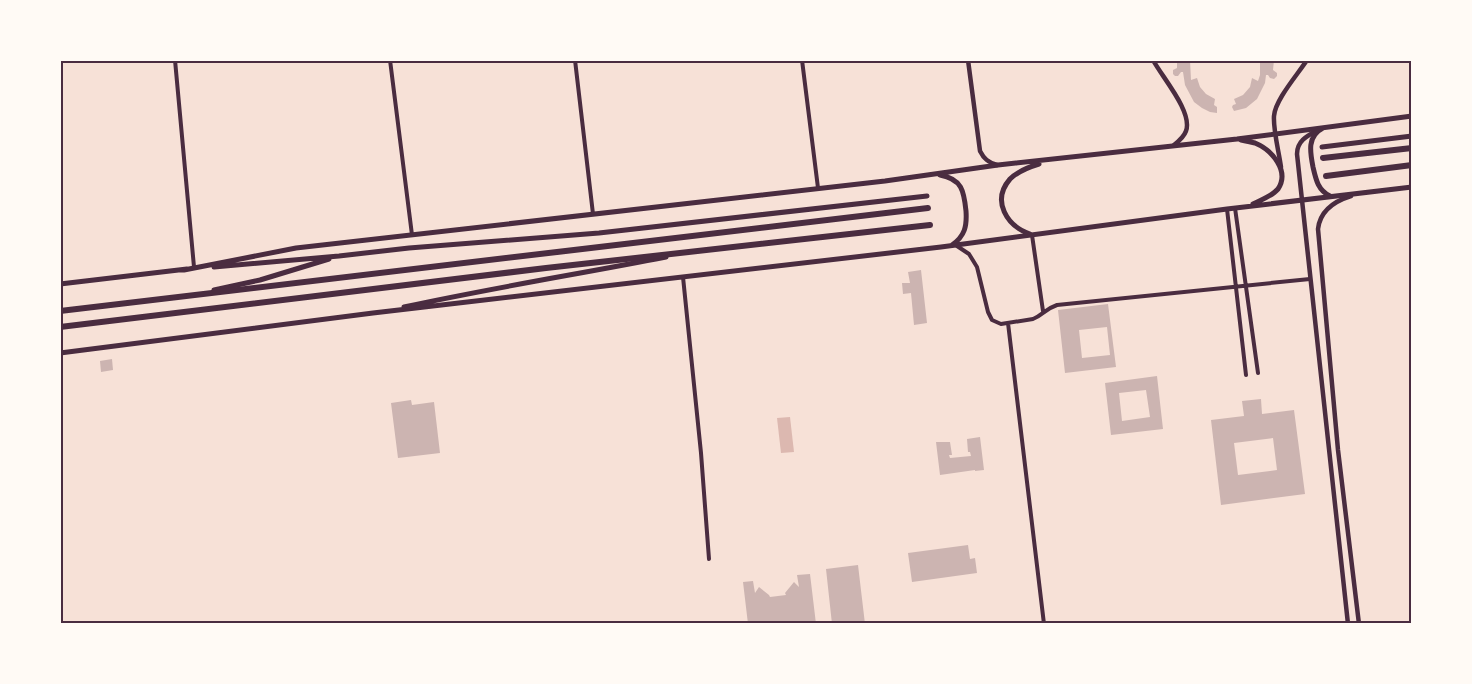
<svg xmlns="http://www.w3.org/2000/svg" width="1472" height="684" font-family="Helvetica,sans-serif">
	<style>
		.water { fill: #dcb8b0 }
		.building { fill: #ccb4b1; fill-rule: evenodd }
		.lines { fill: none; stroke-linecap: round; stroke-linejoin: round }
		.minor { stroke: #4a2c40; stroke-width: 4 }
		.tertiary { stroke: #4a2c40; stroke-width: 4.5 }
		.secondary { stroke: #4a2c40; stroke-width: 5 }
		.primary { stroke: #4a2c40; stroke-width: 6 }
		.neatline { fill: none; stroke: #4a2c40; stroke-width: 2 }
	</style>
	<rect width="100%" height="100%" fill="#f7e1d7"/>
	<!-- water -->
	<path class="water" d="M 790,417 L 794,452 L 781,453 L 777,418 Z"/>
	<!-- building -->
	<path class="building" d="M 1177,60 L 1190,60 L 1191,80 L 1197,78 L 1200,87 L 1206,94 L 1215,99 L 1214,105 L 1217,107 L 1217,113 L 1210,112 L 1202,108 L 1194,102 L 1185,85 L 1183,72 L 1181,72 L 1178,76 L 1175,76 L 1173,74 L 1173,70 L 1177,68 Z
		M 1260,60 L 1274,60 L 1273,70 L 1277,73 L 1277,76 L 1274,79 L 1270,78 L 1268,75 L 1266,75 L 1265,83 L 1257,99 L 1246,108 L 1234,111 L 1232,107 L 1233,105 L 1236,104 L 1234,99 L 1243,95 L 1250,87 L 1252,78 L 1258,81 L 1260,75 Z
		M 921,270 L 927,323 L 914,325 L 911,293 L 903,294 L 902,283 L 910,283 L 908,272 Z
		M 1108,304 L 1116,367 L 1065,373 L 1058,310 ZM 1107,327 L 1110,355 L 1082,358 L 1079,330 Z
		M 112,359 L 113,370 L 101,372 L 100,361 Z
		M 1157,376 L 1163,429 L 1111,435 L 1105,383 ZM 1146,390 L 1150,417 L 1122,421 L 1119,393 Z
		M 1261,399 L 1262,414 L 1294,410 L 1305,494 L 1221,505 L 1211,420 L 1244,416 L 1242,401 ZM 1273,438 L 1277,470 L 1238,475 L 1234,443 Z
		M 411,400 L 412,405 L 434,402 L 440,453 L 398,458 L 391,403 Z
		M 980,437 L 984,470 L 975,471 L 975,470 L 940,475 L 936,442 L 950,442 L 952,455 L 949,455 L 950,458 L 971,456 L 970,452 L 968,452 L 967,439 Z
		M 968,545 L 970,559 L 975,558 L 977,573 L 912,582 L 908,553 Z
		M 858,565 L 865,624 L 832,624 L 826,569 Z
		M 810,574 L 816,624 L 748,624 L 743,582 L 753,581 L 755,593 L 759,587 L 769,595 L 770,597 L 786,595 L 785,593 L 794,582 L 799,587 L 797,575 Z"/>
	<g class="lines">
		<!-- minor -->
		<path class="minor" d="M 175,60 L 194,267
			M 390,60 L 412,235
			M 575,60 L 593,214
			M 802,60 L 818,188
			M 1235,208 L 1258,373
			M 1227,209 L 1246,375
			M 1032,235 L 1043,311
			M 957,246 L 969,254 L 977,267 L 988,312 L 992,320 L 1001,324 L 1033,319 C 1043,315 1045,309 1057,305 L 1310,279
			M 683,277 L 701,453 L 709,559
			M 1008,323 L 1044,624"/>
		<!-- tertiary -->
		<path class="tertiary" d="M 968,60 L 980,151 C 984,159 988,162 997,165
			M 1153,60 C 1162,77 1193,112 1186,131 C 1184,137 1179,141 1174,145
			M 1318,130 C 1307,136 1297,141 1297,154 L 1348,624
			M 1281,167 C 1279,152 1273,130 1274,116 C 1275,100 1298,74 1307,60
			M 1351,196 C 1335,201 1320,211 1318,229 L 1338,450 L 1359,624"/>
		<!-- secondary -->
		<path class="secondary" d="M 1323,128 C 1307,136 1310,152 1313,167 C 1316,180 1318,190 1330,196
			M 1241,140 C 1246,141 1251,142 1255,143 C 1272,150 1290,171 1278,189 C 1272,196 1261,200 1253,204
			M 1322,147 L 1412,136
			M 940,175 C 962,179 964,191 966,211 C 967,226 965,236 952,245
			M 1030,234 C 1007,226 991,201 1010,179 C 1018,171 1029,167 1039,164
			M 214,267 L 339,256 L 409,248 L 599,233 L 927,196
			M 184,270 L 296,248 L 885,181 L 998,165 L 1237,139 L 1412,116
			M 60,284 L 187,269
			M 214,290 L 260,280 L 329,259
			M 404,307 C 491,288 579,274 666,257
			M 60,353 L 373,313 L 941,247 L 1227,209 L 1412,187"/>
		<!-- primary -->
		<path class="primary" d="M 1323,158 L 1412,148
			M 1326,176 L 1412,165
			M 60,311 L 928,208
			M 60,327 L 546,268 L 930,225"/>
	</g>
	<!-- border -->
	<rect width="1472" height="684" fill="none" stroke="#fffaf5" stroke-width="123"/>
	<rect x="62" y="62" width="1348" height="560" class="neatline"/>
</svg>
